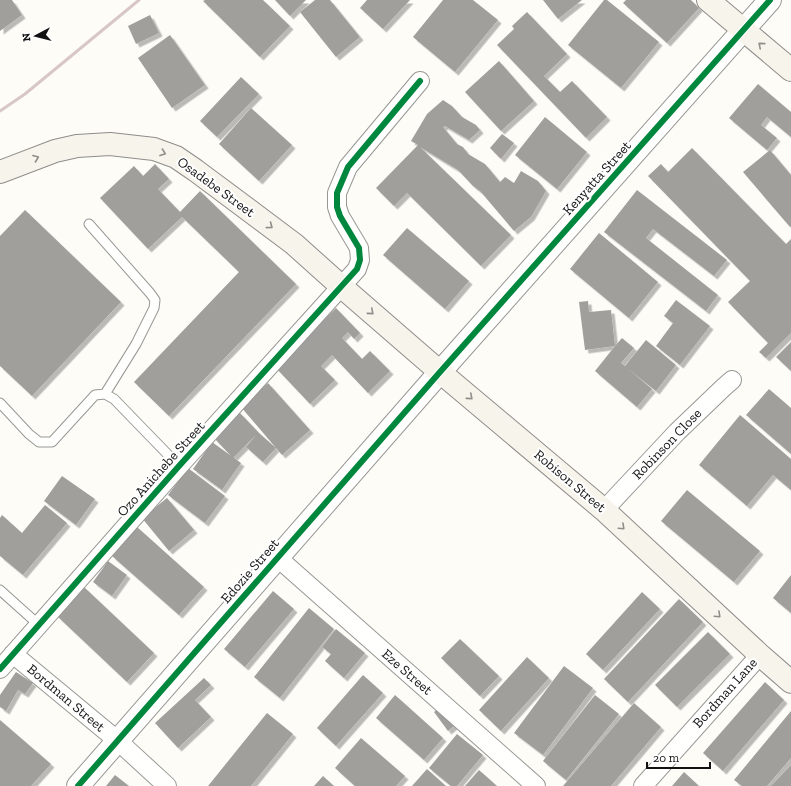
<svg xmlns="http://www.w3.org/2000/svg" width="791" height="786" font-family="'Zilla Slab',serif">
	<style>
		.building { fill: #a19f9c; filter: url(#shadow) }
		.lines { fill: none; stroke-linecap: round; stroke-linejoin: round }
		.service-casing { stroke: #979795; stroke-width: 11 }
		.minor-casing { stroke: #979795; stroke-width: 20 }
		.tertiary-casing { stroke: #979795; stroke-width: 24 }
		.secondary-casing { stroke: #8e8d8b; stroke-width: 24 }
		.service { stroke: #fffffe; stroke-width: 9 }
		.minor { stroke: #fffffe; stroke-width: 18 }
		.tertiary { stroke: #fffffe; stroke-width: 22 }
		.secondary { stroke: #f6f4eb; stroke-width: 22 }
		.rail { stroke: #d9c6c7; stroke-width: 3 }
		.cycleway-casing { stroke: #fff; stroke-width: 8 }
		.cycleway { stroke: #00873e; stroke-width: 6 }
		.oneway { stroke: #8f8e89 }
		.labels { text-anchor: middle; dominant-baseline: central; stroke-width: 4; stroke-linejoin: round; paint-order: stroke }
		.street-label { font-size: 14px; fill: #111; stroke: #fff }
	</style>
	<defs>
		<filter id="shadow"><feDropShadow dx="3.5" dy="3.5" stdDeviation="0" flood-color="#0004"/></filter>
	</defs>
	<rect width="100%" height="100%" fill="#fdfcf7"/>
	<!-- building -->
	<path class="building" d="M 0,0 L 12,0 L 22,15 L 0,31 Z
		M 205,0 L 263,0 L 290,26 L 260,57 L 203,1 Z
		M 275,0 L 306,0 L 290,16 Z
		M 315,0 L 330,0 L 360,37 L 336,57 L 300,12 Z
		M 367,0 L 410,0 L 383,29 L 360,8 Z
		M 443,0 L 473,0 L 498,20 L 455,72 L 413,37 Z
		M 543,0 L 582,0 L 558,19 Z
		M 604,0 L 607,0 L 659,42 L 621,88 L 568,45 Z
		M 626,0 L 691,0 L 699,8 L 667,43 L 623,3 Z
		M 527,12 L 567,54 L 544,76 L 560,92 L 572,81 L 607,117 L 586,138 L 497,45 L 514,29 L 512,26 Z
		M 150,15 L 159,33 L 136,44 L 128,26 Z
		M 170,35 L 205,85 L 172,108 L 138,58 Z
		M 499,61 L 534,101 L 501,131 L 465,92 Z
		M 241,77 L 259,94 L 217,137 L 200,121 Z
		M 758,84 L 791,112 L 791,137 L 767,117 L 761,125 L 777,138 L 767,150 L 729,118 Z
		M 443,100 L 452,106 L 462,117 L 476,125 L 480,130 L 469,140 L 445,126 L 443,127 L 457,144 L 463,147 L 468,154 L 485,164 L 500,182 L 505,177 L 514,183 L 521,171 L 538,181 L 546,191 L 531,217 L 514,231 L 481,192 L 473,186 L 458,170 L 420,147 L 511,235 L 481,266 L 407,193 L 394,206 L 376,188 L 418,145 L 411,141 L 427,114 Z
		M 251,108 L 292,145 L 259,181 L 219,144 Z
		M 545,117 L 587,152 L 557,189 L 515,155 Z
		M 502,134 L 514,143 L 501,159 L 490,148 Z
		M 692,148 L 786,244 L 791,239 L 791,333 L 766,358 L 759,352 L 768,343 L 728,302 L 750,281 L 648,176 L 661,164 L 668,172 Z
		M 770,150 L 791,175 L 791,226 L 790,227 L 743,172 Z
		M 155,164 L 169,179 L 158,189 L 180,212 L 200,191 L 296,284 L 169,416 L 134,382 L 239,272 L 182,217 L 148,249 L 100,198 L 134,166 L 143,176 Z
		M 637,190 L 727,260 L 714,276 L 653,229 L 646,238 L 718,295 L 706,311 L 604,232 Z
		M 25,210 L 121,302 L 32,396 L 0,366 L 0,236 Z
		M 407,228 L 469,281 L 445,309 L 383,255 Z
		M 599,233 L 658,282 L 629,318 L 570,269 Z
		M 676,300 L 710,326 L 680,365 L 656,346 L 673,323 L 664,316 Z
		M 588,301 L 589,312 L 611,310 L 615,346 L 622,338 L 634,348 L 621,363 L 625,366 L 646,340 L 676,365 L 656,391 L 627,368 L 652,389 L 637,407 L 595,371 L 615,346 L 585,350 L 579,302 Z
		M 336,308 L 360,333 L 354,339 L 348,332 L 342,338 L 362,359 L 370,351 L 390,371 L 368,393 L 332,355 L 321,366 L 335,380 L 310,404 L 275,367 Z
		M 791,342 L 791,371 L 776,357 Z
		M 268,383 L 310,430 L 282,455 L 241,407 Z
		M 769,389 L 791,408 L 791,454 L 746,415 Z
		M 240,413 L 259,433 L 276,448 L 263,462 L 246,447 L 256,435 L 233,458 L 214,438 Z
		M 740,415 L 791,459 L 791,490 L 773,475 L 747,506 L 699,465 Z
		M 212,442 L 241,463 L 222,490 L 193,469 Z
		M 188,468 L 225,496 L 205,523 L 168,495 Z
		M 62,476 L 95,499 L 76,525 L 44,501 Z
		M 687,490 L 760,551 L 734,582 L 661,521 Z
		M 167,498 L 194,530 L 169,551 L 142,518 Z
		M 45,505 L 67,523 L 23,575 L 0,556 L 0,518 L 2,515 L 22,533 Z
		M 137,527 L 204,587 L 179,615 L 112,556 Z
		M 108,561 L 127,575 L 112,596 L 93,582 Z
		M 791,575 L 791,613 L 773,598 Z
		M 84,587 L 154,653 L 127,682 L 57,616 Z
		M 273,591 L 294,609 L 245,667 L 224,649 Z
		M 642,592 L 660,609 L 603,670 L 586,654 Z
		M 679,599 L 703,622 L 628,702 L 604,679 Z
		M 309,608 L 334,629 L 280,698 L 254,677 Z
		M 336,629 L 365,653 L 344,678 L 325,661 L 331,654 L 322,647 Z
		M 708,632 L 730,654 L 677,707 L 655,685 Z
		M 460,639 L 499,676 L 480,696 L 441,658 Z
		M 527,657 L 549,678 L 501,731 L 479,710 Z
		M 564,666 L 593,688 L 543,755 L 514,733 Z
		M 16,672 L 33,683 L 25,694 L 18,690 L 6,711 L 0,707 L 0,695 Z
		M 363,675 L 383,693 L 336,746 L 317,728 Z
		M 204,678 L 211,685 L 195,700 L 211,717 L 178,748 L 155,723 Z
		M 765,682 L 784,700 L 723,771 L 703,753 Z
		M 395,695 L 443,738 L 424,760 L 376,718 Z
		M 595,695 L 619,714 L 566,780 L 543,761 Z
		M 634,703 L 661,727 L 611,786 L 563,786 Z
		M 442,706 L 456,724 L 448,731 L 434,712 Z
		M 791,711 L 791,758 L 767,786 L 742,786 L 734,780 Z
		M 267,713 L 293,734 L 251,786 L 208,786 Z
		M 0,720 L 51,764 L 31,786 L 0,786 Z
		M 457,734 L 483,755 L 457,786 L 451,786 L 429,768 Z
		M 361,738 L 405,776 L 396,786 L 355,786 L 335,768 Z
		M 791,765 L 791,786 L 771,786 Z
		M 427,769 L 446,786 L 412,786 Z
		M 479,770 L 497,786 L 465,786 Z
		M 684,772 L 699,786 L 672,786 Z
		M 115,775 L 129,786 L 106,786 Z
		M 323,776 L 334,786 L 314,786 Z"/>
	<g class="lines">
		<!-- service casing -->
		<g class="service-casing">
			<path id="service" d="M 89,224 L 150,293 L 155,300 L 154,308 L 136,344 L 105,394
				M 0,403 L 29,434 L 39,442 L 52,442 L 95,395 L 105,394 L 114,399 L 179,466
				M 0,590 L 39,625"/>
		</g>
		<!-- minor casing -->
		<g class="minor-casing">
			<path id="minor" d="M 604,510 L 677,432 L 724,387 L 732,380
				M 278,558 L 536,786
				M 13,654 L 118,741 L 167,786
				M 0,669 L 179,466 L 357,269 L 360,260 L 359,248 L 340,216 L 337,207 L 337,193 L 348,167 L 420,81
				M 643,786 L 760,655"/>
		</g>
		<!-- tertiary casing -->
		<g class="tertiary-casing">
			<path id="tertiary" d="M 78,786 L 440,372 L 770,0"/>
		</g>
		<!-- secondary casing -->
		<g class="secondary-casing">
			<path id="secondary" d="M 708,0 L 791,70
				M 0,172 L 55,151 L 77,146 L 110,144 L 154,149 L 176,157 L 195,170 L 294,244 L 342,287 L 440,372 L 604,510 L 760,655 L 791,682"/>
		</g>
		<!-- service -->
		<use href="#service" class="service"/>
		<!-- minor -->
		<use href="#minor" class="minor"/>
		<!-- tertiary -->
		<use href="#tertiary" class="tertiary"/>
		<!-- secondary -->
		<use href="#secondary" class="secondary"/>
		<!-- rail -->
		<path class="rail" d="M 0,111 L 25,94 L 139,0"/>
		<!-- cycleway casing -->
		<g class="cycleway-casing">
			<path id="cycleway" d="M 0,669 L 179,466 L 357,269 L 360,260 L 359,248 L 340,216 L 337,207 L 337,193 L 348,167 L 420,81
				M 78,786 L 440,372 L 770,0"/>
		</g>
		<!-- cycleway -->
		<use href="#cycleway" class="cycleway"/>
	</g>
	<!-- one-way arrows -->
	<defs><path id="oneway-chevron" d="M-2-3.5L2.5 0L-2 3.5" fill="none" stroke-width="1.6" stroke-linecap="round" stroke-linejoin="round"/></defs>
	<g class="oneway">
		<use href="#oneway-chevron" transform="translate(761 45) rotate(-139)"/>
		<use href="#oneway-chevron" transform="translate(163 153) rotate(20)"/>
		<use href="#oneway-chevron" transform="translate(36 158) rotate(-21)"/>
		<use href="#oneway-chevron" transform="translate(270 226) rotate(37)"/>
		<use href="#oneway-chevron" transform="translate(371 312) rotate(41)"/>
		<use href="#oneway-chevron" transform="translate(470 397) rotate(40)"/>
		<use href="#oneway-chevron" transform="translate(622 527) rotate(43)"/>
		<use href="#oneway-chevron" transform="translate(718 615) rotate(43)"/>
	</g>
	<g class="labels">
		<!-- street labels -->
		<g class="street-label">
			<text transform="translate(597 178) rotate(-48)">Kenyatta Street</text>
			<text transform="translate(216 187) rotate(36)">Osadebe Street</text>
			<text transform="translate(667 444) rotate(-46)">Robinson Close</text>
			<text transform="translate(161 469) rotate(-48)">Ozo Anichebe Street</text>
			<text transform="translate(570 481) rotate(40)">Robison Street</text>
			<text transform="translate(250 571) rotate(-49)">Edozie Street</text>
			<text transform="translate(407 672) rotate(41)">Eze Street</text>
			<text transform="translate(725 693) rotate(-48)">Bordman Lane</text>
			<text transform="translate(66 698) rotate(40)">Bordman Street</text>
		</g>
	</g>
	<!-- north arrow -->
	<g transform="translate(36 36) rotate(263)" stroke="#ffffff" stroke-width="3" paint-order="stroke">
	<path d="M0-3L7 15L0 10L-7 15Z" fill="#111111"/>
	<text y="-6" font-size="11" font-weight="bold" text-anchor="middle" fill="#111111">N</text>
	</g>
	<!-- scale -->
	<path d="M647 762v6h63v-6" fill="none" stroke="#111111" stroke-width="2"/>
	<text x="653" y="762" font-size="12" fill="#111111" stroke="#ffffff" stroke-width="3" paint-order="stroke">20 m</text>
</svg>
